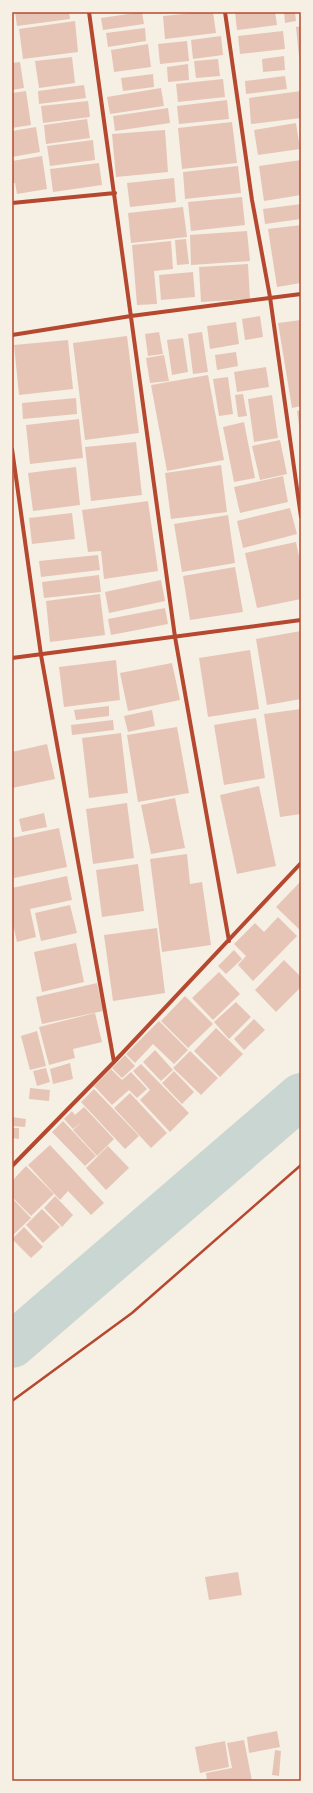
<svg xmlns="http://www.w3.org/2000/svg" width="313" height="1793" font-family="'Open Sans',sans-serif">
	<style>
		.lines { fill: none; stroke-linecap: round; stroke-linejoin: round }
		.river { stroke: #c9d6d2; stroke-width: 46 }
		.building { fill: #e6c5b7 }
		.path { stroke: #b5482f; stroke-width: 2.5 }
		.minor { stroke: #b5482f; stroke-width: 4 }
		.neatline { fill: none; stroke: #b5482f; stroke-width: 1.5 }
	</style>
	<rect width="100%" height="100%" fill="#f6efe4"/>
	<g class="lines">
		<!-- river -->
		<path class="river" d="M 12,1345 L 301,1096"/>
	</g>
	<!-- building -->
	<path class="building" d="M 15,12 L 69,12 L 70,19 L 17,26 Z
		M 142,12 L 144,24 L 103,30 L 101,18 Z
		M 203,12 L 213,12 L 216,33 L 165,39 L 163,16 Z
		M 235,12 L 275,12 L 277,25 L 237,30 Z
		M 284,12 L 295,12 L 296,21 L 285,23 Z
		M 75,21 L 78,52 L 23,59 L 19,29 Z
		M 301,26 L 301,66 L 300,66 L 296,27 Z
		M 145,28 L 146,41 L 108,47 L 106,33 Z
		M 283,31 L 285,49 L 240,54 L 238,36 Z
		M 221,36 L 223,55 L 193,59 L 191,40 Z
		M 187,41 L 189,61 L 160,64 L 158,44 Z
		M 148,44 L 151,67 L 114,72 L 111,50 Z
		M 284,56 L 285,70 L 263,72 L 262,59 Z
		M 72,57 L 75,83 L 39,88 L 35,61 Z
		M 218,59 L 220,76 L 196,78 L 194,61 Z
		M 20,62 L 24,88 L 12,90 L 12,63 Z
		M 188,64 L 189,80 L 168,82 L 167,67 Z
		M 153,74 L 154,87 L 123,91 L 121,78 Z
		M 285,76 L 287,89 L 246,94 L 245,81 Z
		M 223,79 L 225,97 L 178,102 L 176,84 Z
		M 84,85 L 86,98 L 39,104 L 38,91 Z
		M 161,88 L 164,106 L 110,114 L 107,97 Z
		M 26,91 L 31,125 L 12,128 L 12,93 Z
		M 301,91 L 301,118 L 251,124 L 249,98 Z
		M 227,100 L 229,119 L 179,124 L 177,106 Z
		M 88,101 L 90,117 L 43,123 L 41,106 Z
		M 168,108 L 170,123 L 115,131 L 113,116 Z
		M 87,119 L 90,138 L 46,144 L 44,125 Z
		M 232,122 L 237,163 L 182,169 L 178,128 Z
		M 296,123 L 300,149 L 258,155 L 254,130 Z
		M 36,127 L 40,152 L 12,157 L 12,131 Z
		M 165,130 L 168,172 L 116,177 L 112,134 Z
		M 93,140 L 95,160 L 50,166 L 47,146 Z
		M 42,156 L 47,189 L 17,194 L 15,183 L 12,183 L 12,161 Z
		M 301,160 L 301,195 L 264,201 L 259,166 Z
		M 99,163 L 102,185 L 53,192 L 50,169 Z
		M 238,166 L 241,193 L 185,199 L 183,172 Z
		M 174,178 L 176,202 L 130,207 L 127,183 Z
		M 242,197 L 245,225 L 191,231 L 188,202 Z
		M 301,204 L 301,219 L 265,224 L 263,209 Z
		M 183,207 L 187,237 L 131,243 L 128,213 Z
		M 301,225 L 301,283 L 277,287 L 268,229 Z
		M 247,231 L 250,261 L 191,265 L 190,235 Z
		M 186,239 L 189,264 L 177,265 L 175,240 Z
		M 171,241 L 173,269 L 154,271 L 157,304 L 137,305 L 132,245 Z
		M 248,264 L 250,299 L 201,302 L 199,267 Z
		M 193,272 L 195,297 L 161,300 L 159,275 Z
		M 260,316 L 263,337 L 245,340 L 242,319 Z
		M 301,320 L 301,406 L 292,408 L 278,323 Z
		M 236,322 L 239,344 L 210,349 L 207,326 Z
		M 159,332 L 163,354 L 148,356 L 145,334 Z
		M 202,332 L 208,372 L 193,374 L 188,334 Z
		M 127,336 L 139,433 L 85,440 L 73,343 Z
		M 183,338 L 188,372 L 172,375 L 167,340 Z
		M 68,340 L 73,389 L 19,395 L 14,345 Z
		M 236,352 L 238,366 L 217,370 L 215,355 Z
		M 164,355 L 169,381 L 150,383 L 146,358 Z
		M 266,367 L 269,387 L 237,392 L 234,372 Z
		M 208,375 L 224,460 L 167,471 L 151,385 Z
		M 228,377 L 233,414 L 219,416 L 213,379 Z
		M 243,394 L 247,416 L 238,417 L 235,395 Z
		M 272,395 L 278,438 L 254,442 L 248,399 Z
		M 76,398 L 77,414 L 23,419 L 22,403 Z
		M 301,410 L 301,432 L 300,432 L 297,411 Z
		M 79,419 L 83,458 L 30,464 L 26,425 Z
		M 244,422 L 255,478 L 234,482 L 223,427 Z
		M 280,440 L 287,474 L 260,480 L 252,446 Z
		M 136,442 L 142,495 L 91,501 L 85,447 Z
		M 221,465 L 227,512 L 171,519 L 165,473 Z
		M 76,467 L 80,505 L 33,511 L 28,473 Z
		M 283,476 L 288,502 L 240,513 L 234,487 Z
		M 148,501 L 158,571 L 104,579 L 101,551 L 88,552 L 82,510 Z
		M 290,508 L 297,534 L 243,548 L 237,521 Z
		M 72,513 L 75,539 L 32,544 L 29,518 Z
		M 228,515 L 235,563 L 182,572 L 174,524 Z
		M 296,542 L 301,566 L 301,599 L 257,608 L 245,553 Z
		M 98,555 L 100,570 L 41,577 L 39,561 Z
		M 235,567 L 243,612 L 190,620 L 183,576 Z
		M 99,575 L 101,592 L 44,598 L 42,582 Z
		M 161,580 L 165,601 L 109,613 L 105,592 Z
		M 100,594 L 105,635 L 50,642 L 46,601 Z
		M 165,608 L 168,624 L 111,635 L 108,619 Z
		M 301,631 L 301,699 L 267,705 L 256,639 Z
		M 250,650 L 259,709 L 208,717 L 199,658 Z
		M 116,660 L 120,700 L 64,707 L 59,667 Z
		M 172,663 L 180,700 L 128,711 L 120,673 Z
		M 109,706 L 109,716 L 76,720 L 74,710 Z
		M 301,709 L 301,814 L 280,817 L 264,714 Z
		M 152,710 L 155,726 L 128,732 L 124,716 Z
		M 256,718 L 265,778 L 224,785 L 214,725 Z
		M 113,720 L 114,730 L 72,735 L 71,725 Z
		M 177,727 L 189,793 L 138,802 L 127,735 Z
		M 121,733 L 128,793 L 89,798 L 82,738 Z
		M 47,744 L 55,779 L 12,788 L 12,752 Z
		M 259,786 L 276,866 L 237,874 L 220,795 Z
		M 175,798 L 185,848 L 151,854 L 141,805 Z
		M 127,803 L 134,858 L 93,864 L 86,809 Z
		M 44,813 L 47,827 L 22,832 L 19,819 Z
		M 59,828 L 67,867 L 14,878 L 12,870 L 12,838 Z
		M 187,854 L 190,884 L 202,882 L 211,945 L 162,952 L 150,859 Z
		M 138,864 L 144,911 L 102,917 L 96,870 Z
		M 67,876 L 72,900 L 30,909 L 36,937 L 17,942 L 12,920 L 12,888 Z
		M 301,881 L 301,929 L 300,930 L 276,907 Z
		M 70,905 L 77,933 L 41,941 L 35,913 Z
		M 278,917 L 297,936 L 253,981 L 238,965 L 246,956 L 234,944 L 255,923 L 264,932 Z
		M 157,928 L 165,993 L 113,1001 L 104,935 Z
		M 76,943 L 84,982 L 42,992 L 34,952 Z
		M 234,950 L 242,959 L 226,974 L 218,966 Z
		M 284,960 L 301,977 L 301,987 L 276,1012 L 255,990 Z
		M 219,972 L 240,994 L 213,1020 L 192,998 Z
		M 97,983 L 103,1011 L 42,1024 L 36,997 Z
		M 185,996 L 213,1024 L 188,1048 L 161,1021 Z
		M 236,1002 L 251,1017 L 229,1039 L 214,1022 Z
		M 95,1013 L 102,1042 L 73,1049 L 75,1058 L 49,1065 L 39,1027 Z
		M 254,1019 L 265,1030 L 244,1050 L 234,1039 Z
		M 159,1021 L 188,1050 L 174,1064 L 153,1044 L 135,1063 L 126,1054 Z
		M 216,1028 L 243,1054 L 220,1077 L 194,1051 Z
		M 37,1031 L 46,1066 L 30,1070 L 21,1036 Z
		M 155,1050 L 173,1070 L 161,1081 L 143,1062 Z
		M 190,1051 L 218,1078 L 201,1095 L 173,1068 Z
		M 125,1055 L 135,1066 L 122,1078 L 112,1068 Z
		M 70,1063 L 73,1079 L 53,1084 L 50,1069 Z
		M 141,1064 L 189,1113 L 170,1132 L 140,1100 L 150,1090 L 133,1071 Z
		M 46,1068 L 50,1082 L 37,1086 L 33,1071 Z
		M 111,1069 L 122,1080 L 131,1072 L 147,1089 L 137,1098 L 129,1090 L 112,1105 L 94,1086 Z
		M 174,1071 L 194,1092 L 182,1104 L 162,1083 Z
		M 30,1088 L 50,1090 L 49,1101 L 29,1099 Z
		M 94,1089 L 139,1136 L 125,1149 L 81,1102 Z
		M 130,1093 L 167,1133 L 151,1148 L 114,1108 Z
		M 84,1107 L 114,1139 L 97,1156 L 73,1130 L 82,1122 L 73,1129 L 64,1119 L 72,1111 L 75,1115 Z
		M 12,1117 L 26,1119 L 25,1127 L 12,1126 Z
		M 63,1121 L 96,1156 L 85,1166 L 52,1132 Z
		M 12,1128 L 19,1128 L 19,1139 L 12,1138 Z
		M 50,1145 L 104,1203 L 91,1215 L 68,1191 L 60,1200 L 28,1165 Z
		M 108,1146 L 129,1168 L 106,1190 L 86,1168 Z
		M 26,1166 L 54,1194 L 31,1216 L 12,1197 L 12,1181 Z
		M 55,1196 L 73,1215 L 62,1227 L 44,1208 Z
		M 12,1198 L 31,1218 L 12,1236 Z
		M 42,1209 L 60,1227 L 43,1243 L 26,1225 Z
		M 24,1227 L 43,1247 L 31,1258 L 12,1239 Z
		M 238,1572 L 242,1595 L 209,1600 L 205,1577 Z
		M 277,1731 L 280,1747 L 249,1753 L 247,1737 Z
		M 244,1740 L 252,1781 L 207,1781 L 206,1773 L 232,1768 L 227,1743 Z
		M 225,1741 L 229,1767 L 200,1773 L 195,1747 Z
		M 275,1750 L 281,1751 L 279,1776 L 272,1775 Z"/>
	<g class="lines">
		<!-- path -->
		<path class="path" d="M 12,1401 L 132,1313 L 301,1165"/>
		<!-- minor -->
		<path class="minor" d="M 89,12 L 175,637 L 229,941
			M 225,12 L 252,200 L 270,297 L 301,517
			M 12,203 L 115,193
			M 12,335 L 131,316 L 301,294
			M 12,449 L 41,655 L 114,1062
			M 12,658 L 301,620
			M 12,1166 L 114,1062 L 301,863"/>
	</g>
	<!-- border -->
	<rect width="313" height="1793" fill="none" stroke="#f6efe4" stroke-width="26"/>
	<rect x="13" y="13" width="287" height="1767" class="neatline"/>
</svg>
